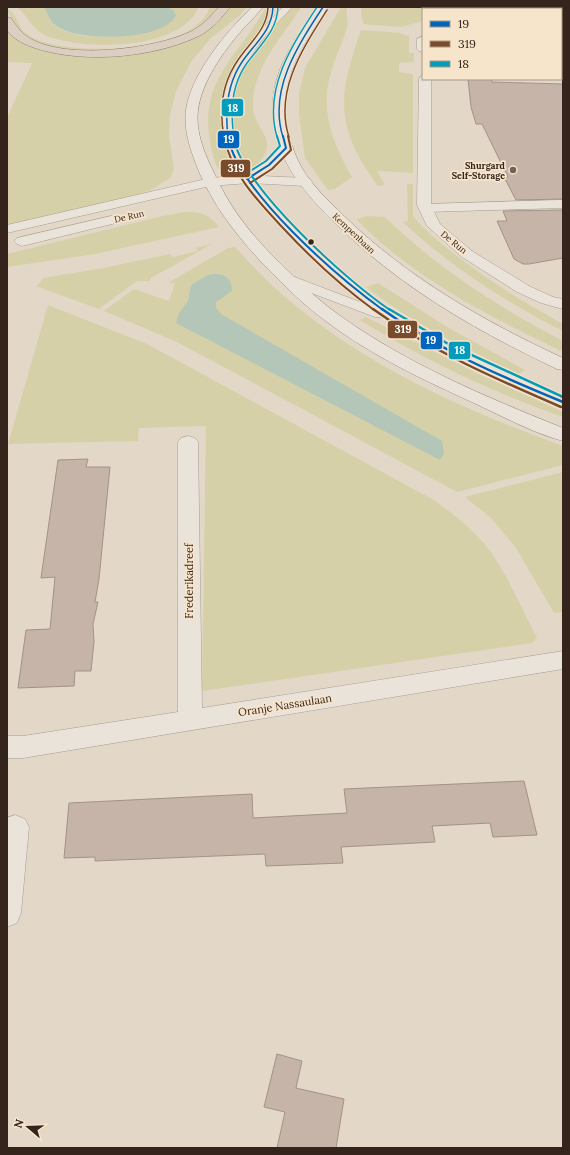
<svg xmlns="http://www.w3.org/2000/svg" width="570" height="1155" font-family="Lora,serif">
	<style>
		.green { fill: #d6d0a9 }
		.water { fill: #b4c6b8 }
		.building { fill: #c6b4a8; stroke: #a39287 }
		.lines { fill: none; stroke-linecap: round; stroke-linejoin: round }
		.service-casing { stroke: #a79c91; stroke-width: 1 }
		.minor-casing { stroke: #a79c91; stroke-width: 1 }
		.tertiary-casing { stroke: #a79c91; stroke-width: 1 }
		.secondary-casing { stroke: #978c81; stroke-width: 1 }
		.trunk-casing { stroke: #8d8278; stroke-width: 1 }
		.service { fill: #eae3da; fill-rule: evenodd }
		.minor { fill: #eae3da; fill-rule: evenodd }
		.tertiary { fill: #eae3da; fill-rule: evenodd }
		.secondary { fill: #eae3da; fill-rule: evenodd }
		.trunk { fill: #dccfc1; fill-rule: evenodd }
		.bus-1-far2-casing { stroke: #f6e4cb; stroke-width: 3 }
		.bus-1-far1-casing { stroke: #f6e4cb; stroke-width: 4 }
		.bus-1-casing { stroke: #f6e4cb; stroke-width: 5 }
		.bus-2-far2-casing { stroke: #f6e4cb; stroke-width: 3 }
		.bus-2-far1-casing { stroke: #f6e4cb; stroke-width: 4 }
		.bus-2-casing { stroke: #f6e4cb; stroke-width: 5 }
		.bus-3-far2-casing { stroke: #f6e4cb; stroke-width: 3 }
		.bus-3-far1-casing { stroke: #f6e4cb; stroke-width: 4 }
		.bus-3-casing { stroke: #f6e4cb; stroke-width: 5 }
		.bus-1-far2 { stroke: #0065bd; stroke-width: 1.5 }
		.bus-1-far1 { stroke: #0065bd; stroke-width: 2 }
		.bus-1 { stroke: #0065bd; stroke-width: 2.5 }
		.bus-2-far2 { stroke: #7a4b2a; stroke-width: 1.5 }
		.bus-2-far1 { stroke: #7a4b2a; stroke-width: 2 }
		.bus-2 { stroke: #7a4b2a; stroke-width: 2.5 }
		.bus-3-far2 { stroke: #059cbc; stroke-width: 1.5 }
		.bus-3-far1 { stroke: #059cbc; stroke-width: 2 }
		.bus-3 { stroke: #059cbc; stroke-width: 2.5 }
		.poi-dot { fill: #726357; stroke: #f6e4cb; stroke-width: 1.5 }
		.bus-dot { fill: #35241b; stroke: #f6e4cb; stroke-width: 1.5 }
		.labels { text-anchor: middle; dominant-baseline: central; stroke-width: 3.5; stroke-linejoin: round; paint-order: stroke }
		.far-poi-label { font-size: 9px; font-weight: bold; fill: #35241b; stroke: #f6e4cb; text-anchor: end }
		.far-street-label { font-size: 9px; fill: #35241b; stroke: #f6e4cb }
		.street-label { font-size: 11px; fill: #35241b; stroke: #f6e4cb }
		.line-badge { stroke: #f6e4cb; stroke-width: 1.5 }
		.badge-label { font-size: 11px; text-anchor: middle; font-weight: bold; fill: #fff }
	</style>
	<rect width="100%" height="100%" fill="#e3d7c7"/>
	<!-- green -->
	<path class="green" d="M 17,7 L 44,7 C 47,12 50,22 54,25 C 75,43 136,36 159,28 C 165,26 170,22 175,18 L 173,10 L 167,7 L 198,7 C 197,13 192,18 188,22 C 158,49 83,50 47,36 C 32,30 28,16 17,7 Z
		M 210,7 L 220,7 C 212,15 204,24 195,30 C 156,53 63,61 24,36 C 15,30 14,19 7,11 L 7,8 C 22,18 14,31 38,40 C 77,55 193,55 210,7 Z
		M 231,7 L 247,7 L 240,15 L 211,38 L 200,51 L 191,62 L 176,91 L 170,115 L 169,135 L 174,169 L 170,178 L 151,190 L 129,197 L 7,226 L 7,118 L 32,63 L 7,62 L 7,31 L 19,41 L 48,51 L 139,53 L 167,48 L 194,38 L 209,29 Z
		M 266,7 L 269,7 C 269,12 269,18 267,22 C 262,32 252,40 246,49 C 218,88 214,126 234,170 L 221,172 C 214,165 212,151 210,141 C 199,79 240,55 266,7 Z
		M 280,7 L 301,7 C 282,38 254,65 253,104 C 252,133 284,137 255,167 L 246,168 L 243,165 C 227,118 225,94 253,51 C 264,35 275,27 280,7 Z
		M 341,7 L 347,7 C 345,14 349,21 347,28 C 341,47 332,64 328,84 C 322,117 336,149 352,177 L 335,189 L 328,190 L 305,158 L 299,114 L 299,94 L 305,68 Z
		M 362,7 L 504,7 L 563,9 L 563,23 L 561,23 L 561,9 L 423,9 L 423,21 L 400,27 L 363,24 L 361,10 Z
		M 361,30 L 401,33 L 401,34 L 409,36 L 409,53 L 414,53 L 414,62 L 399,63 L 399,72 L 413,74 L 413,173 L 377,171 L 385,185 L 378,186 C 334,126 338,96 361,30 Z
		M 407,184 L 413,184 L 413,214 L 414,217 C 423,229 436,239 448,249 C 484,278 523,302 563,324 L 563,331 C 506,302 450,267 403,222 L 408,221 Z
		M 185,212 C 202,212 209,214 219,227 L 95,254 L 7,267 L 7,254 L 163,216 Z
		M 367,216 L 385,217 C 437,268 498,307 563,341 L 563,352 C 490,317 413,278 356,219 Z
		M 212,244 L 151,278 L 150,281 L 137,281 L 99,309 L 36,286 L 39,284 L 43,278 L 104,268 L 170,254 L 173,257 L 198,251 L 196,248 Z
		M 235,247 C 251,264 266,281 284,296 C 365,366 464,410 563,446 L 563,465 L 457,492 L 177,342 L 104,311 L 134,289 L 169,301 L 175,283 L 170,283 L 171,281 L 228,248 Z
		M 378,283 L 447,327 L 525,370 L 519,374 C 466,349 412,323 366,287 Z
		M 48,305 L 147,344 L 432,499 C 454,514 474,530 490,551 C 509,578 522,609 537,638 L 532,643 L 202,691 L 206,426 L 139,428 L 138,441 L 8,444 Z
		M 366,317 L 476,373 L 563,412 L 563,417 C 492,392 424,360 360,320 Z
		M 563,472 L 563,612 L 554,613 L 516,548 L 491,518 L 465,497 Z"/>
	<!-- water -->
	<path class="water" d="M 44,7 L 167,7 L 173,10 L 176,15 C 166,42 74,42 55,25 C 50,22 47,12 44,7 Z
		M 215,274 C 227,274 232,280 232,291 L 216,302 L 216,308 L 221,314 L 442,441 L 444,453 L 440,460 L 176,323 L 179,313 L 188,301 L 191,285 L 208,275 Z"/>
	<!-- building -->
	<path class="building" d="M 468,79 L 491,79 L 492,82 L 563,84 L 563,199 L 516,200 L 505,179 L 508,177 L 482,124 L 476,124 L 471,107 Z
		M 563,210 L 563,258 L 529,264 L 523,264 L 514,259 L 497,221 L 507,221 L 503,211 Z
		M 88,459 L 86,467 L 110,467 L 99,579 L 95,602 L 98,602 L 93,624 L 94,642 L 91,671 L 75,671 L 74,686 L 18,688 L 26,630 L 50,629 L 55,577 L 41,578 L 58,460 Z
		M 524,781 L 537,835 L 493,837 L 490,823 L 432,826 L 435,842 L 341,847 L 343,863 L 266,866 L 265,854 L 95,861 L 95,857 L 64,858 L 69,803 L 252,794 L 253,818 L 347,813 L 344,789 Z
		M 277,1054 L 302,1061 L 296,1088 L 344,1099 L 336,1148 L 277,1148 L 285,1112 L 264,1107 Z"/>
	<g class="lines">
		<!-- service casing -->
		<g class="service-casing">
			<path id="service" d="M 283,7 L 292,7 C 285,16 275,24 268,33 C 249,55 233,82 231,111 C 231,130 236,150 246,166 C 257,185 272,202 287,218 C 325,258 367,296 414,324 C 461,353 512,376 563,397 L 563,407 L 538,397 L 457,358 L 414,336 L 385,317 L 375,317 L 282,282 L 280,279 L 282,276 L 292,276 L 368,305 C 335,280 305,252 277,221 C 261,204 244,185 233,164 C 202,102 239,50 283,7 Z
				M 563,200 L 563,208 L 426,212 L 422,211 L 420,208 L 422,205 L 426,204 Z"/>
		</g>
		<!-- minor casing -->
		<g class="minor-casing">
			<path id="minor" d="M 561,28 L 563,28 L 563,34 L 561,34 Z
				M 423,36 L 423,52 L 419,51 L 417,49 L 417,39 Z
				M 421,76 L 423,76 L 423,79 L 431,79 L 431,205 L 440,224 L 472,251 L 529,286 L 553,297 L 563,299 L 563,309 L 541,303 L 517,292 L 462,257 L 427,226 L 417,205 L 419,79 Z
				M 188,436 L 195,438 L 198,442 L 202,708 L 563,651 L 563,669 L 23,758 L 7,758 L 7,736 L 23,736 L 178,712 L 178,442 L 181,438 Z
				M 15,815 L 25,819 L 29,827 L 21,913 L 17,923 L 7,927 L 7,818 Z"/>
		</g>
		<!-- tertiary casing -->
		<g class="tertiary-casing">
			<path id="tertiary" d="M 286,144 L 291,145 L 293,148 L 291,151 L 274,168 L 262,176 L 305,178 L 310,179 L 312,182 L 310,185 L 305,186 L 249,183 L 210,186 L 7,233 L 7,225 L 210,178 C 233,176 245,177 264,162 C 272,156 277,146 286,144 Z
				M 111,216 L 116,217 L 118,220 L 116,223 L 22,246 L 17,244 L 14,241 L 17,238 Z"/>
		</g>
		<!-- secondary casing -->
		<g class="secondary-casing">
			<path id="secondary" d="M 252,7 L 263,7 C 257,15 249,22 242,30 C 223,52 202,81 198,110 C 195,133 206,157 216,177 C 231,210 254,238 280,263 C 299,282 318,300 339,315 C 407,364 486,397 563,428 L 563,441 C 533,433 504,417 476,404 C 424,380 372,356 327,322 C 305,306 287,288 268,269 C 241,241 216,210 200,174 C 192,154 183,132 186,110 C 191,74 226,32 252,7 Z
				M 318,7 L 328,7 C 309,36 287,66 285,102 C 284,124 291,149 302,168 C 312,186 329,201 344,216 C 407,277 483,321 563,358 L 563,370 L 557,369 C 475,330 398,286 333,221 C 300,188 269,151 273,101 C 275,65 298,36 318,7 Z"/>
		</g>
		<!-- trunk casing -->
		<g class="trunk-casing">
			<path id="trunk" d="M 219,7 L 230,7 C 222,18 211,30 199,36 C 153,58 83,64 35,48 C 25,45 13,39 7,30 L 7,17 L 11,18 C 17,27 21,33 31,39 C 68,60 155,49 192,31 C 203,25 211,16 219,7 Z"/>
		</g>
		<!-- service -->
		<use href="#service" class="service"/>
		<!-- minor -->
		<use href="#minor" class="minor"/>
		<!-- tertiary -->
		<use href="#tertiary" class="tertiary"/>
		<!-- secondary -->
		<use href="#secondary" class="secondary"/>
		<!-- trunk -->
		<use href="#trunk" class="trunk"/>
		<!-- bus-1-far2 casing -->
		<g class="bus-1-far2-casing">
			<path id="bus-1-far2" d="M 228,137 C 225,112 227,84 242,62 C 255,43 272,31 273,7
				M 283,137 C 268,90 298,45 323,7"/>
		</g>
		<!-- bus-1-far1 casing -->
		<g class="bus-1-far1-casing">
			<path id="bus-1-far1" d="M 228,136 C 236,190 339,278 383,310
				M 247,179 L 269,165 L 286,148 L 283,136"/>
		</g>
		<!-- bus-1 casing -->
		<g class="bus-1-casing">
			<path id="bus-1" d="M 382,309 C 437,349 500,376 563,402"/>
		</g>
		<!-- bus-2-far2 casing -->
		<g class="bus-2-far2-casing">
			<path id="bus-2-far2" d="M 224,137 C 219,110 222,83 238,60 C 250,42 267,30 268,7
				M 289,137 C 274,91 303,48 327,10"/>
		</g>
		<!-- bus-2-far1 casing -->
		<g class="bus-2-far1-casing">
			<path id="bus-2-far1" d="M 224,136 C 231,174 258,201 283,228 C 311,258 341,286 374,310
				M 250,183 L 272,169 L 291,150 L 288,136"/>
		</g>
		<!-- bus-2 casing -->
		<g class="bus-2-casing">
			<path id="bus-2" d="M 373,309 C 431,351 496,379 561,407"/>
		</g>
		<!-- bus-3-far2 casing -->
		<g class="bus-3-far2-casing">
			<path id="bus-3-far2" d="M 234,137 C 230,112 232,84 247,63 C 261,44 277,31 278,7
				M 277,137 C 263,89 292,45 317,7"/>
		</g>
		<!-- bus-3-far1 casing -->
		<g class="bus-3-far1-casing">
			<path id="bus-3-far1" d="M 233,136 C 241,186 348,282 390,310
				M 244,175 L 266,161 L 280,146 L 277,136"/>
		</g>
		<!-- bus-3 casing -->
		<g class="bus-3-casing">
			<path id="bus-3" d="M 389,309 L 450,345 L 563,397"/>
		</g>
		<!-- bus-1-far2 -->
		<use href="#bus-1-far2" class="bus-1-far2"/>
		<!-- bus-1-far1 -->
		<use href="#bus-1-far1" class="bus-1-far1"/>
		<!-- bus-1 -->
		<use href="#bus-1" class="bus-1"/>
		<!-- bus-2-far2 -->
		<use href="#bus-2-far2" class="bus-2-far2"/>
		<!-- bus-2-far1 -->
		<use href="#bus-2-far1" class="bus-2-far1"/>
		<!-- bus-2 -->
		<use href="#bus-2" class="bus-2"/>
		<!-- bus-3-far2 -->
		<use href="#bus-3-far2" class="bus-3-far2"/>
		<!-- bus-3-far1 -->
		<use href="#bus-3-far1" class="bus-3-far1"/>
		<!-- bus-3 -->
		<use href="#bus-3" class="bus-3"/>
	</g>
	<!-- markers -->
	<circle class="poi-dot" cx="513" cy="170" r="4"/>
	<circle class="bus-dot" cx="311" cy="242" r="3.5"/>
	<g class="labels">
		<!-- far-poi labels -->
		<g class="far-poi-label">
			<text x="505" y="165">Shurgard<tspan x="505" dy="10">Self-Storage</tspan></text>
		</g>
		<!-- far-street labels -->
		<g class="far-street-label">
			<text transform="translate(129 216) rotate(-13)">De Run</text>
			<text transform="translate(354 233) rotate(43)">Kempenbaan</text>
			<text transform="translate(454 242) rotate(39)">De Run</text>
		</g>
		<!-- street labels -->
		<g class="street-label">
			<text transform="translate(189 581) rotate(-90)">Frederikadreef</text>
			<text transform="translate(285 705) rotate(-9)">Oranje Nassaulaan</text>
		</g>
	</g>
	<g class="line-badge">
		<rect x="221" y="98" width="23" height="19" rx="4" fill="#059cbc"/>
		<rect x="217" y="130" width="23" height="19" rx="4" fill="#0065bd"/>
		<rect x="220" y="159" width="31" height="19" rx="4" fill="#7a4b2a"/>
		<rect x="387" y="320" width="31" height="19" rx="4" fill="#7a4b2a"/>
		<rect x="420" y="331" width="23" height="19" rx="4" fill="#0065bd"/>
		<rect x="448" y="341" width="23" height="19" rx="4" fill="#059cbc"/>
	</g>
	<g class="badge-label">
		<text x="233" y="112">18</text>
		<text x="229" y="143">19</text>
		<text x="236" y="172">319</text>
		<text x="403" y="333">319</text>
		<text x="431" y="344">19</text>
		<text x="460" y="354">18</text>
	</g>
	<!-- border -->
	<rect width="570" height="1155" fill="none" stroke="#35241b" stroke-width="16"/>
	<!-- legend -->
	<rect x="422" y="8" width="140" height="72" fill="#f6e4cb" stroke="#a99785"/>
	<rect x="430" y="21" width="20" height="6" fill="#0065bd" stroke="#a99785"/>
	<text x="458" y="28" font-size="12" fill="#35241b">19</text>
	<rect x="430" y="41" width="20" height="6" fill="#7a4b2a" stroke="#a99785"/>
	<text x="458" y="48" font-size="12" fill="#35241b">319</text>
	<rect x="430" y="61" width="20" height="6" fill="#059cbc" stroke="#a99785"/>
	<text x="458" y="68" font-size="12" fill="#35241b">18</text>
	<!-- north arrow -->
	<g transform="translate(28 1127) rotate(289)" stroke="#f6e4cb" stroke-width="3" paint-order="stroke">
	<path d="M0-3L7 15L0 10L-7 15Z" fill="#35241b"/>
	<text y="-6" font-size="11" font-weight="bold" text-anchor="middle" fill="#35241b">N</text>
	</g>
</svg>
